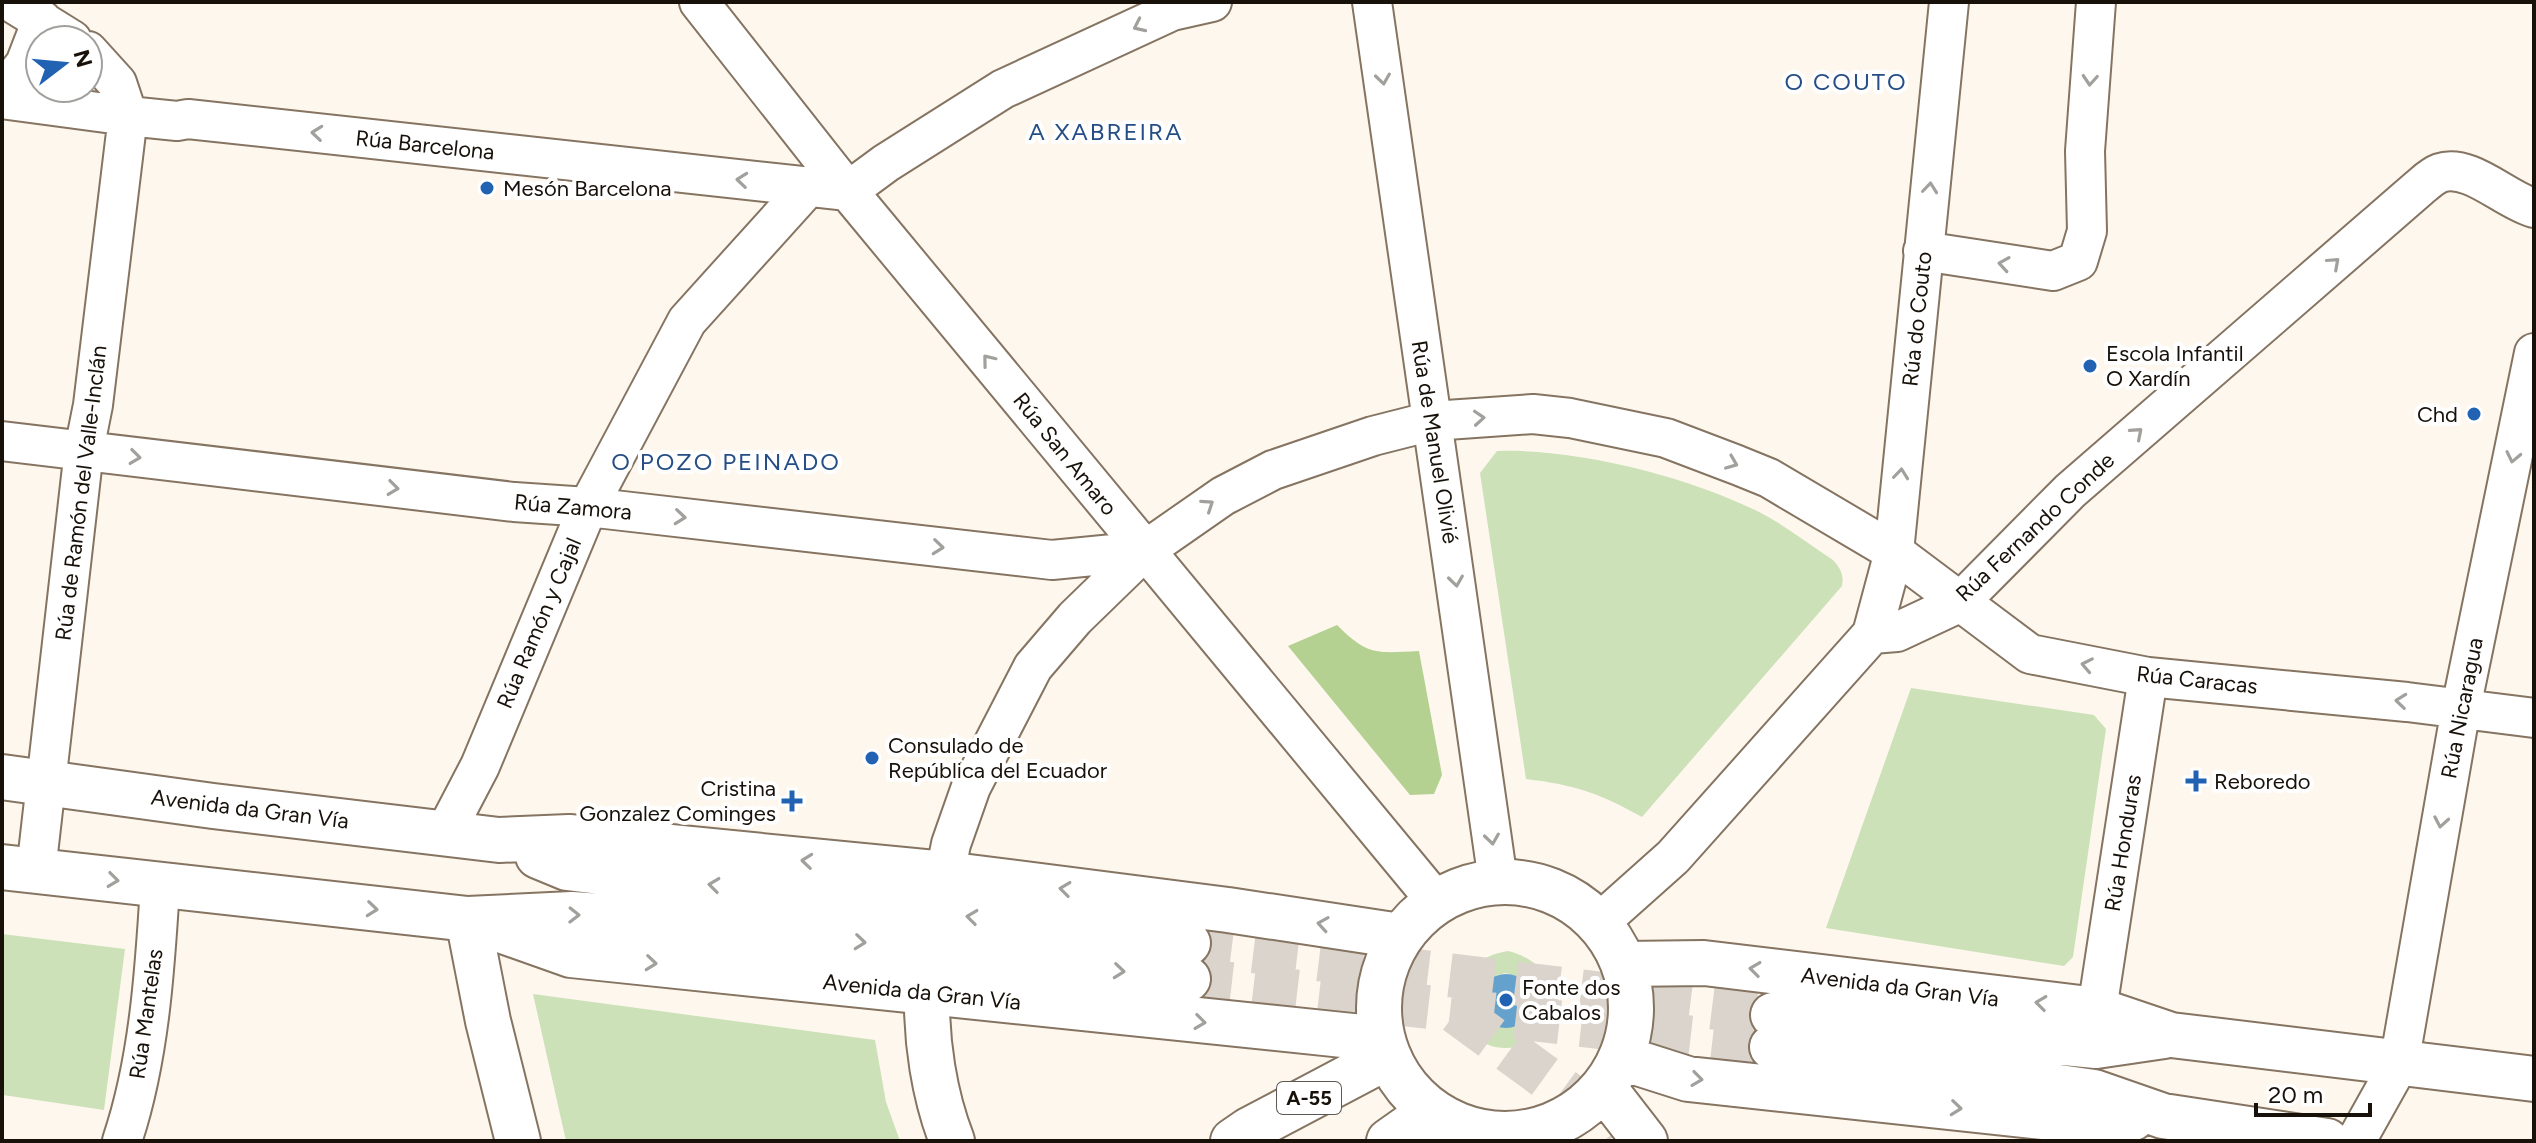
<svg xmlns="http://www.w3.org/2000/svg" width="2536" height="1143" font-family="Figtree,sans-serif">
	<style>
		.green { fill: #cde1b8; fill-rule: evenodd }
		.forest { fill: #b4d192 }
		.water { fill: #64a2cd }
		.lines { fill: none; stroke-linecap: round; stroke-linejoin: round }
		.primary-tunnel { stroke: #dbd4cc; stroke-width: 44; stroke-dasharray: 44 22; stroke-linecap: butt }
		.minor-casing { stroke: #857461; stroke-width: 42 }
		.tertiary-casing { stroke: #857461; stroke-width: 48 }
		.primary-casing { stroke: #857461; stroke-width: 48 }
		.trunk-casing { stroke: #857461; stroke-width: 48 }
		.minor { stroke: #fff; stroke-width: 38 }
		.tertiary { stroke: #fff; stroke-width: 44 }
		.primary { stroke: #fff; stroke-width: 44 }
		.trunk { stroke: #fff; stroke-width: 44 }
		.oneway { stroke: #a2a09d }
		.poi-dot { fill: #2262b3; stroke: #fff; stroke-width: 3 }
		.labels { text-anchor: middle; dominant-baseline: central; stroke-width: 8; stroke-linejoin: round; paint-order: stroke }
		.shield { fill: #fff; stroke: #5d5853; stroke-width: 2 }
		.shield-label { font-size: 20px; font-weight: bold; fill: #171109 }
		.street-label { font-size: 22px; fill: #171109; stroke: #fff }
		.poi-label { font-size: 22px; fill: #171109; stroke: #fff; text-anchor: start }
		.neighbourhood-label { font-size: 24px; letter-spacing: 2px; fill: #264e84; stroke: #fff }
	</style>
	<rect width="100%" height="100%" fill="#fef7ee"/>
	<!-- green -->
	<path class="green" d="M 1497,451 C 1576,448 1691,477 1761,513 C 1786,526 1810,545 1833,560 C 1841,569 1844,575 1842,586 L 1642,817 C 1599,793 1575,785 1526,779 L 1480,473 Z
		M 1911,688 L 2094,715 L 2106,729 L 2073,957 L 2064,966 L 1826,928 Z
		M 2,934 L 125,949 L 104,1110 L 3,1095 L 2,1099 Z
		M 1508,951 C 1581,969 1559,1059 1495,1047 C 1483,1044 1472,1036 1465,1026 C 1443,990 1471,956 1508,951 ZM 1506,973 L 1523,979 L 1533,993 L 1512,1027 C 1494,1028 1484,1020 1479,1003 L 1497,975 Z
		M 533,994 L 875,1040 L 886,1102 L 900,1141 L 566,1141 Z"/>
	<!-- forest -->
	<path class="forest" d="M 1337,625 C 1368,656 1376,653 1419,651 L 1442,775 L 1434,794 L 1410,795 L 1288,646 Z"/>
	<!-- water -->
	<path class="water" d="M1479 1001a27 27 0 1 1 54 0a27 27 0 1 1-54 0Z"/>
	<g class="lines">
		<!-- primary-tunnel -->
		<path class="primary-tunnel" d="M 1188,943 L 1773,1015
			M 1188,979 L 1772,1047
			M 1456,1012 L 1571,1096 L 1608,1141"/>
		<!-- minor casing -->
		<g class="minor-casing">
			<path id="minor" d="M 11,2 L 72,40
				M 699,2 L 848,191 L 1436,901
				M 1372,2 L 1498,881
				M 2,93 L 25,64 L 42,20
				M 2,99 L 128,116 L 177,121 L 188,119 L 848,191
				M 848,191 L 886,163 L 1003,89 L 1172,11 L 1212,2
				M 1923,251 L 2053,271 L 2078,261 L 2087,231 L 2085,151 L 2096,2
				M 2,441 L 514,502 L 588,507 L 1052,560 L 1144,551
				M 1872,634 L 1894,552 L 1949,2
				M 445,833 L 480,766 L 588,507 L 687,321 L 808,187
				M 36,871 L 84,450 L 93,405 L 128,116 L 117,83 L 88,51
				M 945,874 L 951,844 L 971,787 L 1033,667 L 1075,618 L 1144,551 L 1223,496 L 1273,470 L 1373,436 L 1432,421 L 1533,414 L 1570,418 L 1666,438 L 1737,465 L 1769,478 L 1894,552 L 2030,654 L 2148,677 L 2407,702 L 2534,718
				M 1599,923 L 1673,857 L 1872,634 L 1897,632 L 1959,603 L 2070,491 L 2419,188 C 2425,183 2432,176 2440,173 C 2470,163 2505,200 2534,208
				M 2097,1010 L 2148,677
				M 122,1141 C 149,1061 155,970 160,886
				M 1438,1141 L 1445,1122
				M 2356,1141 L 2399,1064 L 2461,708 L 2534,353"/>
		</g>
		<!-- tertiary casing -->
		<g class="tertiary-casing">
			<path id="tertiary" d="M 468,919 L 488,1021 L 518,1141"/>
		</g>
		<!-- primary casing -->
		<g class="primary-casing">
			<path id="primary" d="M 2,777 L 213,806 L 499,840 L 569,837 L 945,874 L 1228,910 L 1400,936
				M 538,856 L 567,868 L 1188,943
				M 2,867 L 468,919 L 572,914 L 669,921 L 1188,979
				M1379 1008a126 126 0 1 1 252 0a126 126 0 1 1-252 0Z
				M 489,926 L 571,955 L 1381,1039
				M 1624,964 L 1704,963 L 2097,1010 L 2171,1035 L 2534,1079
				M 1773,1015 L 2096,1046 L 2164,1036
				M 1772,1047 L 2094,1092 L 2163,1116 L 2327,1141
				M 1622,1058 L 1688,1079 L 2089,1122 L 2133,1118
				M 1604,1088 L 1645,1141"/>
		</g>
		<!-- trunk casing -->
		<g class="trunk-casing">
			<path id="trunk" d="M 927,992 C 926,1041 934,1095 952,1141
				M 1233,1141 L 1249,1130 L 1387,1057
				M 1389,1141 L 1430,1112"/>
		</g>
		<!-- minor -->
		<use href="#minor" class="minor"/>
		<!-- tertiary -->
		<use href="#tertiary" class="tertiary"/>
		<!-- primary -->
		<use href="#primary" class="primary"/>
		<!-- trunk -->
		<use href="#trunk" class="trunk"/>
	</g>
	<!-- one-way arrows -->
	<defs><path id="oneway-chevron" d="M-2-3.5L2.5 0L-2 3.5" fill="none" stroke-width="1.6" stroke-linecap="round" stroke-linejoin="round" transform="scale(2)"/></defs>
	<g class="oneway">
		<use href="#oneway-chevron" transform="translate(1139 26) rotate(155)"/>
		<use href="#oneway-chevron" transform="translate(1383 79) rotate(82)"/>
		<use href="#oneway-chevron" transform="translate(2090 80) rotate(94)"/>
		<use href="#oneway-chevron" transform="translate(317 133) rotate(-174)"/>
		<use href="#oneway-chevron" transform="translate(742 180) rotate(-174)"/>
		<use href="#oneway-chevron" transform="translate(1930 188) rotate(-84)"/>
		<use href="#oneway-chevron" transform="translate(2334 263) rotate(-42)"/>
		<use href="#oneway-chevron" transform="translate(2004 264) rotate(-171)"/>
		<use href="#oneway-chevron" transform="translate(988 360) rotate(-129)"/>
		<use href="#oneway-chevron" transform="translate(1479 418) rotate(-4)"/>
		<use href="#oneway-chevron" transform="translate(2137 433) rotate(-41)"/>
		<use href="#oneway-chevron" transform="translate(135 457) rotate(7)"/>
		<use href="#oneway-chevron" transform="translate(2513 457) rotate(102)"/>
		<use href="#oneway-chevron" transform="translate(1732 463) rotate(22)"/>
		<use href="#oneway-chevron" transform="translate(1901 474) rotate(-84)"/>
		<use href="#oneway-chevron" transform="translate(393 488) rotate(7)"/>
		<use href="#oneway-chevron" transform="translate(1208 505) rotate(-34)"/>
		<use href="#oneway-chevron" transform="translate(680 517) rotate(6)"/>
		<use href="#oneway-chevron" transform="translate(938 547) rotate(6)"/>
		<use href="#oneway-chevron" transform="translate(1456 581) rotate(82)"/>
		<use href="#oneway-chevron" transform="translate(2087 665) rotate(-169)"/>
		<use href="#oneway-chevron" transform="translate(2401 701) rotate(-174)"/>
		<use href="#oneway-chevron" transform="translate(2441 822) rotate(100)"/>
		<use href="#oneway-chevron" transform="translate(1492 839) rotate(82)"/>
		<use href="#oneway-chevron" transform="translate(807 861) rotate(-174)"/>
		<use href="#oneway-chevron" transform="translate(113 880) rotate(7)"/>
		<use href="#oneway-chevron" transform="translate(714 885) rotate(-173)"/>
		<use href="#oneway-chevron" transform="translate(1065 889) rotate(-173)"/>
		<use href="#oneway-chevron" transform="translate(372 909) rotate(6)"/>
		<use href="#oneway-chevron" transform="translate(574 915) rotate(1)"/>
		<use href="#oneway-chevron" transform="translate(972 917) rotate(-173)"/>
		<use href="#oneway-chevron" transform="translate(1323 924) rotate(-171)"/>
		<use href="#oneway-chevron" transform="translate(860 942) rotate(6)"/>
		<use href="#oneway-chevron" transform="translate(651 963) rotate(6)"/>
		<use href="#oneway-chevron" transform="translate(1755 969) rotate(-173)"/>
		<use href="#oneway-chevron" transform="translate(1119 971) rotate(6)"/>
		<use href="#oneway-chevron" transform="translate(2041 1003) rotate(-173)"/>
		<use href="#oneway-chevron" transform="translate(1200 1022) rotate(7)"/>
		<use href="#oneway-chevron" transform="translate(1697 1079) rotate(8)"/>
		<use href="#oneway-chevron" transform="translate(1956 1108) rotate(6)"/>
	</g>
	<!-- markers -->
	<g class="poi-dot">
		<circle cx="487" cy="188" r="8"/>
		<circle cx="2090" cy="366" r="8"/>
		<circle cx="2474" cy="414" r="8"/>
		<circle cx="872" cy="758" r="8"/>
		<path d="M2192 769h8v8h8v8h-8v8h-8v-8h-8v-8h8z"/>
		<path d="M788 789h8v8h8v8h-8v8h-8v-8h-8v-8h8z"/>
		<circle cx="1506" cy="1000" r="8"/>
	</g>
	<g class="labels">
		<!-- shield labels -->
		<rect class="shield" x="1277" y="1082" width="64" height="32" rx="6"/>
		<g class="shield-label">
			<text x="1309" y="1098">A-55</text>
		</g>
		<!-- street labels -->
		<g class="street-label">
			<text transform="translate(425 145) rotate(6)">Rúa Barcelona</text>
			<text transform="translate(1917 319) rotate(-84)">Rúa do Couto</text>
			<text transform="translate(1435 442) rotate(81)">Rúa de Manuel Olivié</text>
			<text transform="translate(1065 454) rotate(51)">Rúa San Amaro</text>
			<text transform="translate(81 493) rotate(-83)">Rúa de Ramón del Valle-Inclán</text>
			<text transform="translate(573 507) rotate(5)">Rúa Zamora</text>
			<text transform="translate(2035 527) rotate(-43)">Rúa Fernando Conde</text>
			<text transform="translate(539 623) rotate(-67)">Rúa Ramón y Cajal</text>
			<text transform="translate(2197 680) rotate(6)">Rúa Caracas</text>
			<text transform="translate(2462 708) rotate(-79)">Rúa Nicaragua</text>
			<text transform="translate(250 809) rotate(7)">Avenida da Gran Vía</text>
			<text transform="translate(2123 843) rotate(-81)">Rúa Honduras</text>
			<text transform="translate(1900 987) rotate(7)">Avenida da Gran Vía</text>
			<text transform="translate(922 992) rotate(6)">Avenida da Gran Vía</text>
			<text transform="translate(146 1014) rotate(-82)">Rúa Mantelas</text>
		</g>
		<!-- poi labels -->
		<g class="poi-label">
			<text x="503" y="188">Mesón Barcelona</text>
			<text x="2106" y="353">Escola Infantil<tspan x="2106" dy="25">O Xardín</tspan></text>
			<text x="2458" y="414" text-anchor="end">Chd</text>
			<text x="888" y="745">Consulado de<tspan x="888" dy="25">República del Ecuador</tspan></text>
			<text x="2214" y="781">Reboredo</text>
			<text x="776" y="788" text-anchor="end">Cristina<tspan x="776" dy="25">Gonzalez Cominges</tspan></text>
			<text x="1522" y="987">Fonte dos<tspan x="1522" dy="25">Cabalos</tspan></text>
		</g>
		<!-- neighbourhood labels -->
		<g class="neighbourhood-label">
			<text x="1846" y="81">O COUTO</text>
			<text x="1106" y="131">A XABREIRA</text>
			<text x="726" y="461">O POZO PEINADO</text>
		</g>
	</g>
	<!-- border -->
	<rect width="2536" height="1143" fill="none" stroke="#171109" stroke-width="8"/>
	<!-- north arrow -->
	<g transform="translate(64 64) rotate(74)"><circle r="38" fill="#ffffff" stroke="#a2a09d" stroke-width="2"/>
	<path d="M0-6L14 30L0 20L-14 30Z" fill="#2262b3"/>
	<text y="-12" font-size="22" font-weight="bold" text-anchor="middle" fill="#171109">N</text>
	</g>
	<!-- scale -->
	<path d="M2256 1103v12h114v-12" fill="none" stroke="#171109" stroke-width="4"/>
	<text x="2268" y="1103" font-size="24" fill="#171109" stroke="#ffffff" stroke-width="6" paint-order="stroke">20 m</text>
</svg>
